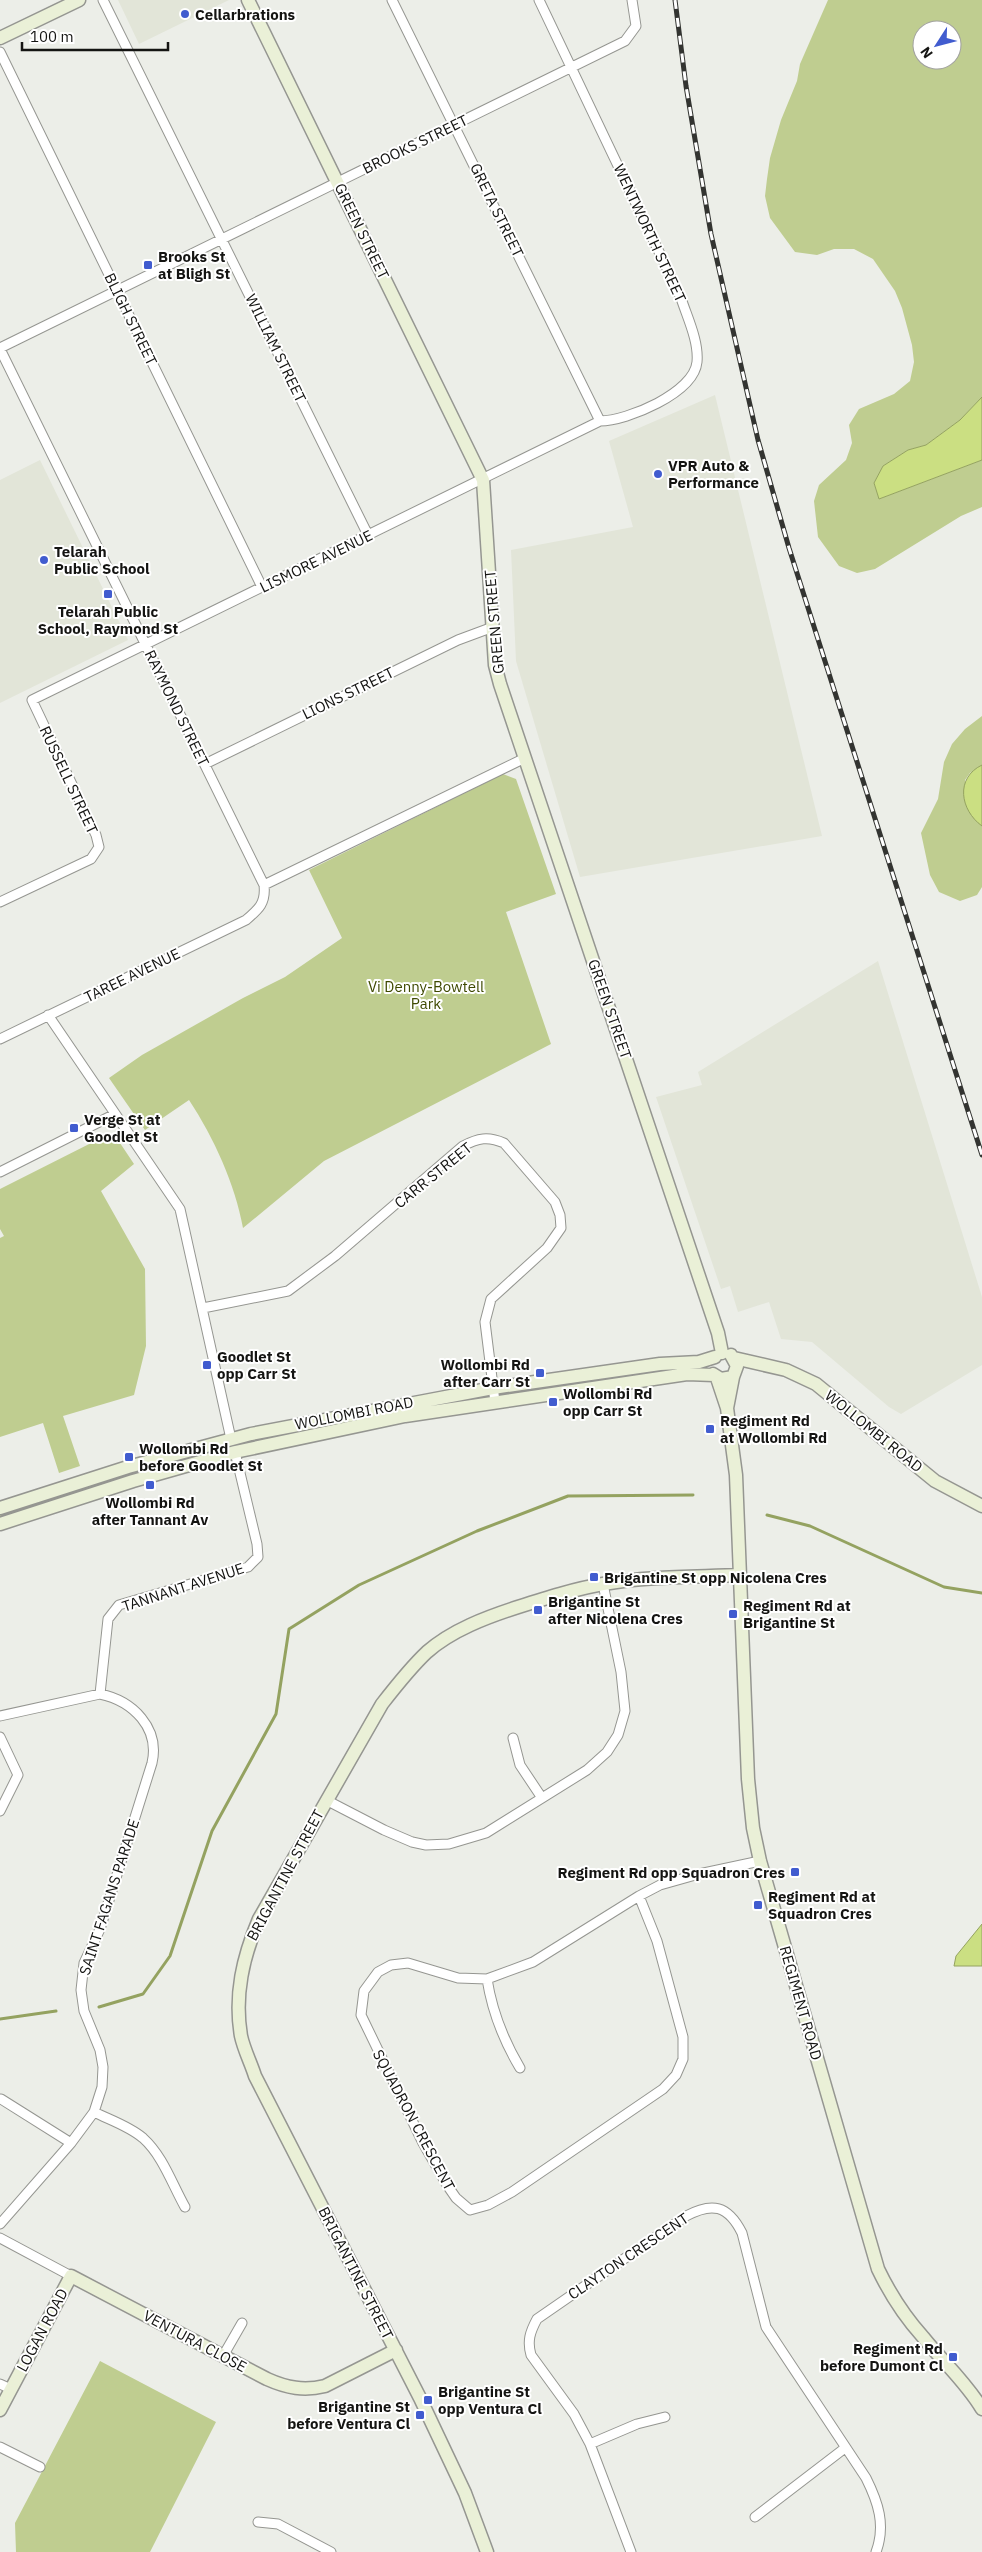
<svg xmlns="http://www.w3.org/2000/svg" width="982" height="2552" font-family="'IBM Plex Sans',sans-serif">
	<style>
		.built { fill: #e2e5d8 }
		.green { fill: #bfcd90; fill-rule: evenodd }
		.water { fill: #cbdf82; stroke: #94a260 }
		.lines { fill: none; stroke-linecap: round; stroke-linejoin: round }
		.stream { stroke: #94a260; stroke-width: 3 }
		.street-casing { stroke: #959691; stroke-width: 11 }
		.secondary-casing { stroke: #959691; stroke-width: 15 }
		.street { stroke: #fff; stroke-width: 9 }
		.secondary { stroke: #eaf0d7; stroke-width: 12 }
		.rail-casing { stroke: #333431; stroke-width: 5 }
		.rail { stroke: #fff; stroke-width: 3; stroke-dasharray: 9; stroke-linecap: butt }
		.poi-dot { fill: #415ccf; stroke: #fff; stroke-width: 2 }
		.labels { text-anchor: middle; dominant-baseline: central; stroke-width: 4; stroke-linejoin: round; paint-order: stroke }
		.poi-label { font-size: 15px; font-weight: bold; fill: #141412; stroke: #fff; text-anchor: start }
		.street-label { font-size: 15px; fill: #141412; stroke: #fff }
		.park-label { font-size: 15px; fill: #3e4900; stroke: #fff }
	</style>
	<rect width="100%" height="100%" fill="#eceee8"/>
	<!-- built -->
	<path class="built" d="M 118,0 L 229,0 L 139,44 Z
		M 715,395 L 822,836 L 580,877 L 516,661 L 511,550 L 633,527 L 609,441 Z
		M 40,460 L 128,640 L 0,703 L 0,480 Z
		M 878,961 L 982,1297 L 982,1365 L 901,1414 L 889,1407 L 812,1342 L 781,1339 L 769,1302 L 738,1312 L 730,1286 L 721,1289 L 656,1097 L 702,1085 L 698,1072 Z"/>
	<!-- green -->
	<path class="green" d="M 828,0 L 982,0 L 982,397 L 960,420 L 926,445 L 908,450 L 883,466 L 874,483 L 879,499 L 982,460 L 982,507 L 961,516 L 875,569 L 857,573 L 839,566 L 818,537 L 814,501 L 819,485 L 846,460 L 852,443 L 849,425 L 859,409 L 894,394 L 910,381 L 914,362 L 912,345 L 902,308 L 895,291 L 873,259 L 854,249 L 834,249 L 817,255 L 795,252 L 770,218 L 765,196 L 767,179 L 770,158 L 781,120 L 797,81 L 800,64 ZM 922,30 L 952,30 L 952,60 L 922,60 Z
		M 982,716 L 982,765 L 970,773 L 965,780 L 982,826 L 982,887 L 977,895 L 960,901 L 939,892 L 930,875 L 921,833 L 938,799 L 944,762 L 952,744 L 965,729 Z
		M 503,774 L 516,779 L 556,894 L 506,912 L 551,1044 L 324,1161 L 243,1228 C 235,1184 214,1138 189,1100 L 145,1130 L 109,1078 L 142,1055 L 243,998 L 285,977 L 342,938 L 309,870 Z
		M 107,1135 L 116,1137 L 134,1164 L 101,1191 L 145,1269 L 146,1346 L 134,1395 L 63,1416 L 80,1466 L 59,1473 L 43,1423 L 0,1437 L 0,1238 L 4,1236 L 0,1229 L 0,1189 Z
		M 662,1367 L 684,1371 L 508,1394 L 508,1390 Z
		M 217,1447 L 219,1450 L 0,1520 L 0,1512 L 71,1489 Z
		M 100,2361 L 216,2422 L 150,2552 L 16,2552 L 15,2523 Z"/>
	<!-- water -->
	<path class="water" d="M 982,397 L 982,460 L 879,499 L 874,483 L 883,466 L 908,450 L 926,445 L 960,420 Z
		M 982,765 L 982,826 C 960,810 955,778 982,765 Z
		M 982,1924 L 982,1966 L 954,1966 L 956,1956 Z"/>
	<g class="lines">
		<!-- stream -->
		<path class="stream" d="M 767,1515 L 810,1526 L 944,1587 L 982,1593
			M 99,2007 L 143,1994 L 170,1956 L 212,1831 L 276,1714 L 289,1629 L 359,1585 L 477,1531 L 568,1496 L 693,1495
			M 0,2019 L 56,2011"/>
		<!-- street casing -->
		<g class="street-casing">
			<path id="street" d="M 103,0 L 368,535
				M 392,0 L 600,421
				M 0,52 L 262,587
				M 0,348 L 625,41 L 636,26 L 632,0
				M 0,349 L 264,885 C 266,903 259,909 246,920 L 0,1039
				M 205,764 L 458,640 L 493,627
				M 264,885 L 525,758
				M 0,902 L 91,859 L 99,847 L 96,835 L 32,700 L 600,421 C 627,421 694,393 697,362 C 699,341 687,317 681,298 L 539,0
				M 48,1015 L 180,1209 L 231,1439
				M 0,1172 L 115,1114
				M 203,1308 L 288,1291 L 335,1256 L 463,1146 C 478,1138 488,1136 504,1143 L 555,1202 L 560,1215 L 561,1228 L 547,1248 L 491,1299 L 485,1322 L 495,1402
				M 100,1694 L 108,1619 L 119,1605 L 248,1567 L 258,1557 L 257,1544 L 235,1452
				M 0,1716 L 100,1694 C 133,1701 160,1728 152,1763 L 100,1929 L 84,1963 L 81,1990 L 84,2011 L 100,2050 L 103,2067 L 102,2087 L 94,2112 L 71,2143 L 0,2224
				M 0,1737 L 18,1775 L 0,1811
				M 513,1738 L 520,1765 L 542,1798
				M 326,1800 L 384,1830 L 412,1842 L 426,1845 L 449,1844 L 486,1833 L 587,1770 L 607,1752 L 618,1735 L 625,1711 L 621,1672 L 603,1584
				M 639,1896 L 657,1941 L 683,2037 L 683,2059 L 676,2075 L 663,2089 L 512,2192 L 488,2205 L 470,2210 L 456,2198 L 447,2185 L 423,2143 L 361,2015 L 364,1991 L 378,1972 L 391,1965 L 408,1963 L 458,1978 L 487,1979 L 533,1962 L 639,1896 L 660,1885 L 699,1874 L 760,1861
				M 487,1979 C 492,2011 504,2041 520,2068
				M 1,2099 L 71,2143
				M 94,2112 C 110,2120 129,2126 143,2138 C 163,2156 172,2184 185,2207
				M 0,2238 L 71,2276
				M 223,2356 L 242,2323
				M 0,2384 L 11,2389
				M 590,2444 L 637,2424 L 665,2417
				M 0,2447 L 40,2467
				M 755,2517 L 845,2448
				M 258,2522 L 278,2524 L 331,2552
				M 631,2552 L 590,2444 L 574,2414 L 531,2355 C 527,2341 530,2332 537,2319 L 686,2216 C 712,2202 728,2205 742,2233 L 766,2327 L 866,2478 C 878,2502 886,2525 876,2552"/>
		</g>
		<!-- secondary casing -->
		<g class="secondary-casing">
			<path id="secondary" d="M 248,0 L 483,480 L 495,665 L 500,684 L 718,1333 L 722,1353
				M 0,38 L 79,0
				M 734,1358 L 786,1370 L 816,1384 L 935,1481 L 982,1506
				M 713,1374 L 721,1379 L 733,1377
				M 717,1378 L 727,1408 L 736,1475 L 748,1779 L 753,1828 L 760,1861 L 878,2269 C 890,2294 905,2317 923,2337 C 942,2361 966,2382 982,2409
				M 727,1408 L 733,1377 L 737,1366 L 731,1355
				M 0,1508 L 128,1467 L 251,1434 L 493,1388 L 660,1364 L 699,1362 L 715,1357
				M 0,1524 L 133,1481 L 235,1452 L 405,1416 L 687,1374 L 714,1375
				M 0,2410 L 71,2276 L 267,2379 C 287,2388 304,2391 325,2386 L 396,2350
				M 487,2552 L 465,2493 L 420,2398 L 255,2076 C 251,2063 244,2050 241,2036 C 234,1995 243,1957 259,1919 L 382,1704 C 396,1686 410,1668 427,1652 C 452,1630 487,1617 518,1607 C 546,1598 574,1589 603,1584 C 648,1576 695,1577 740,1575"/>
		</g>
		<!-- street -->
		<use href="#street" class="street"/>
		<!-- secondary -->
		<use href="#secondary" class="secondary"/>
		<!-- rail casing -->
		<g class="rail-casing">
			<path id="rail" d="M 675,0 L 686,86 L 711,234 L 758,440 L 789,548 L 982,1155"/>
		</g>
		<!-- rail -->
		<use href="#rail" class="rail"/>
	</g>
	<!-- markers -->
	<g class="poi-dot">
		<circle cx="185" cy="14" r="5"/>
		<rect x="143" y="260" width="10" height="10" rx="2.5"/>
		<circle cx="658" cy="474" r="5"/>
		<circle cx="44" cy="560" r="5"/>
		<rect x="103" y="589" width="10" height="10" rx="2.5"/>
		<rect x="69" y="1123" width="10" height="10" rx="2.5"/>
		<rect x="202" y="1360" width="10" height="10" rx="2.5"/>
		<rect x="535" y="1368" width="10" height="10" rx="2.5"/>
		<rect x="548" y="1397" width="10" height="10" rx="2.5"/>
		<rect x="705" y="1424" width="10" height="10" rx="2.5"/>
		<rect x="124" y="1452" width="10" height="10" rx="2.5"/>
		<rect x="145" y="1480" width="10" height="10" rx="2.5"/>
		<rect x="589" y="1572" width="10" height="10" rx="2.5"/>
		<rect x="533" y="1605" width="10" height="10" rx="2.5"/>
		<rect x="728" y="1609" width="10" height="10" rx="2.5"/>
		<rect x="790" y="1867" width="10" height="10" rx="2.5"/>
		<rect x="753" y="1900" width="10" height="10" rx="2.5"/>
		<rect x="948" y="2352" width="10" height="10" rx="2.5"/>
		<rect x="423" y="2395" width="10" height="10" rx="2.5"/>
		<rect x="415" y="2410" width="10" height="10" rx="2.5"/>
	</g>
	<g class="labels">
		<!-- poi labels -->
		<g class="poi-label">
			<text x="195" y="14">Cellarbrations</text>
			<text x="158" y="256">Brooks St<tspan x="158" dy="17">at Bligh St</tspan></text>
			<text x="668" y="465">VPR Auto &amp;<tspan x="668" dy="17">Performance</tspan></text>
			<text x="54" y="551">Telarah<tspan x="54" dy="17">Public School</tspan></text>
			<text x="108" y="611" text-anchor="middle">Telarah Public<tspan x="108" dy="17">School, Raymond St</tspan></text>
			<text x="84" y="1119">Verge St at<tspan x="84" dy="17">Goodlet St</tspan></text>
			<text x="217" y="1356">Goodlet St<tspan x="217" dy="17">opp Carr St</tspan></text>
			<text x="530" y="1364" text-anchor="end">Wollombi Rd<tspan x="530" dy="17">after Carr St</tspan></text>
			<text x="563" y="1393">Wollombi Rd<tspan x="563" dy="17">opp Carr St</tspan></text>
			<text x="720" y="1420">Regiment Rd<tspan x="720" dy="17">at Wollombi Rd</tspan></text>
			<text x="139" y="1448">Wollombi Rd<tspan x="139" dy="17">before Goodlet St</tspan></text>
			<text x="150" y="1502" text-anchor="middle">Wollombi Rd<tspan x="150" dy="17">after Tannant Av</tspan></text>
			<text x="604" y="1577">Brigantine St opp Nicolena Cres</text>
			<text x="548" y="1601">Brigantine St<tspan x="548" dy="17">after Nicolena Cres</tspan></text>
			<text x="743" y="1605">Regiment Rd at<tspan x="743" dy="17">Brigantine St</tspan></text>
			<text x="785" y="1872" text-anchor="end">Regiment Rd opp Squadron Cres</text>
			<text x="768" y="1896">Regiment Rd at<tspan x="768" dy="17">Squadron Cres</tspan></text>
			<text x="943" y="2348" text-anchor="end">Regiment Rd<tspan x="943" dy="17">before Dumont Cl</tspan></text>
			<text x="438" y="2391">Brigantine St<tspan x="438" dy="17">opp Ventura Cl</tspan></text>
			<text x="410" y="2406" text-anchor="end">Brigantine St<tspan x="410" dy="17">before Ventura Cl</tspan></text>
		</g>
		<!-- street labels -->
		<g class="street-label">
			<text transform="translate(415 144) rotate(-26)">BROOKS STREET</text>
			<text transform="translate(497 210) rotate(64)">GRETA STREET</text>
			<text transform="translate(362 231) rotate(64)">GREEN STREET</text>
			<text transform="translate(650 233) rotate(65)">WENTWORTH STREET</text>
			<text transform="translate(131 319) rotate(64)">BLIGH STREET</text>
			<text transform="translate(276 348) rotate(64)">WILLIAM STREET</text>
			<text transform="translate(316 561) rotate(-26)">LISMORE AVENUE</text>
			<text transform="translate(494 622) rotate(-95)">GREEN STREET</text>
			<text transform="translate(348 693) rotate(-26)">LIONS STREET</text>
			<text transform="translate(177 708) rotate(64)">RAYMOND STREET</text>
			<text transform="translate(69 780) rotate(65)">RUSSELL STREET</text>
			<text transform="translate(132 975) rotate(-26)">TAREE AVENUE</text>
			<text transform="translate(610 1009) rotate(71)">GREEN STREET</text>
			<text transform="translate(433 1175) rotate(-39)">CARR STREET</text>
			<text transform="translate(354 1413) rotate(-11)">WOLLOMBI ROAD</text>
			<text transform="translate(874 1431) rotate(39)">WOLLOMBI ROAD</text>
			<text transform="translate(183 1587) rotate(-18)">TANNANT AVENUE</text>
			<text transform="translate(285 1875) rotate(-62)">BRIGANTINE STREET</text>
			<text transform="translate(109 1897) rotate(-72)">SAINT FAGANS PARADE</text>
			<text transform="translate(801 2003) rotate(74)">REGIMENT ROAD</text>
			<text transform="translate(414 2120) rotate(62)">SQUADRON CRESCENT</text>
			<text transform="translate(628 2256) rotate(-34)">CLAYTON CRESCENT</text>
			<text transform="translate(356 2273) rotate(63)">BRIGANTINE STREET</text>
			<text transform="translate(42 2330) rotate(-62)">LOGAN ROAD</text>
			<text transform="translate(195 2341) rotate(28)">VENTURA CLOSE</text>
		</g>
		<!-- park labels -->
		<g class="park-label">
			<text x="426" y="986">Vi Denny-Bowtell<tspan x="426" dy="17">Park</tspan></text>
		</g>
	</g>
	<!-- north arrow -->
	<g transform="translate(937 45) rotate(234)"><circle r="24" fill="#ffffff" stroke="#a1a1a0"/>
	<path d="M0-4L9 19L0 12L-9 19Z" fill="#415ccf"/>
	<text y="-8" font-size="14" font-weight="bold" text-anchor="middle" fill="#141412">N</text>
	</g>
	<!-- scale -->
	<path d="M22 42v8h146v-8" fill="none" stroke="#141412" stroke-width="2.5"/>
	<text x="30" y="42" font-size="15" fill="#141412" stroke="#ffffff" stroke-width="4" paint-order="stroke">100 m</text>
</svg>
